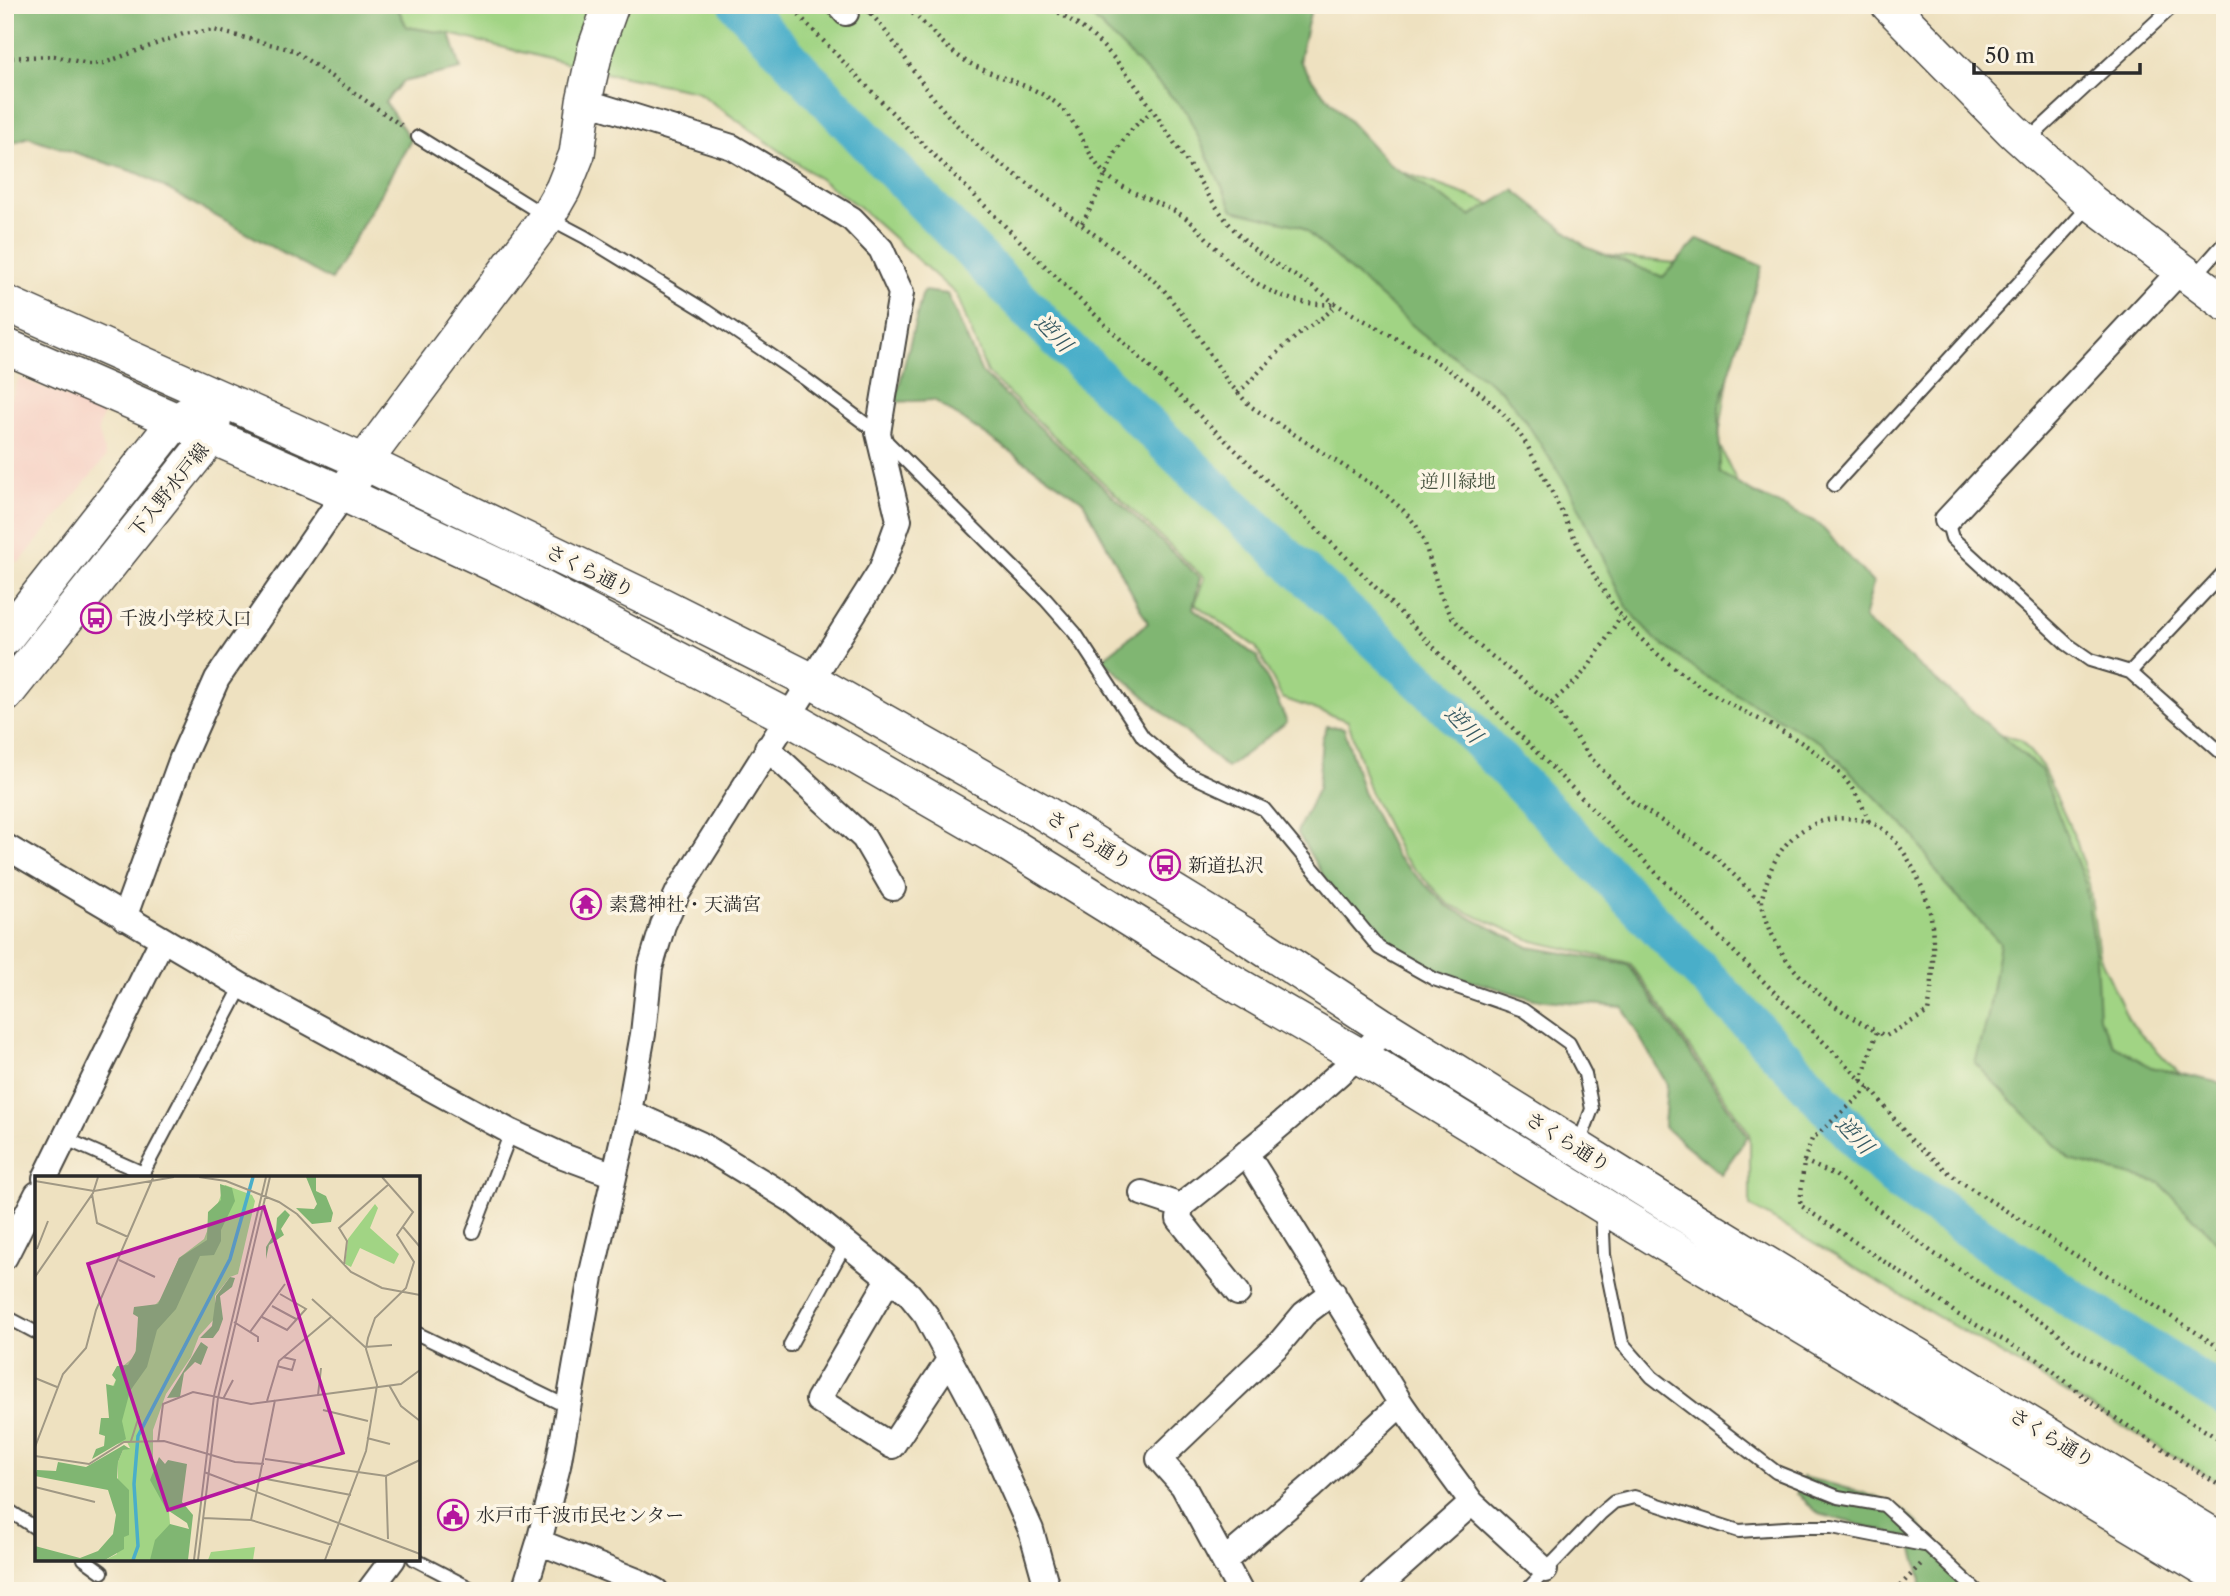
<svg xmlns="http://www.w3.org/2000/svg" width="2230" height="1596" font-family="'Libre Caslon Text','Noto Serif JP',serif">
	<style>
		.built { fill: #f6d1c5 }
		.green { fill: #a1d484; stroke: #668058; stroke-width: 2 }
		.forest { fill: #80b672; stroke: #56704e; stroke-width: 2 }
		.lines { fill: none; stroke-linecap: round; stroke-linejoin: round }
		.river { stroke: #4aaec9; stroke-width: 40 }
		.lane-casing { stroke: #484641; stroke-width: 16 }
		.street-casing { stroke: #484641; stroke-width: 28 }
		.secondary-casing { stroke: #484641; stroke-width: 38 }
		.path { stroke: #484641; stroke-width: 4.5; stroke-dasharray: 2 5; stroke-linecap: butt }
		.lane { stroke: #fff; stroke-width: 12 }
		.street { stroke: #fff; stroke-width: 24 }
		.secondary { stroke: #fff; stroke-width: 35 }
		.labels { text-anchor: middle; dominant-baseline: central; stroke-width: 7; stroke-linejoin: round; paint-order: stroke }
		.park-label { font-size: 19px; fill: #485541; stroke: #fcf5e5 }
		.street-label { font-size: 19px; fill: #2b2b2b; stroke: #fcf5e5 }
		.poi-label { font-size: 19px; fill: #2b2b2b; stroke: #fcf5e5; text-anchor: start }
		.water-label { font-size: 21px; font-style: italic; fill: #365962; stroke: #fcf5e5 }
		.inset-river { fill: none; stroke: #4aaec9; stroke-width: 3.5 }
		.inset-road { fill: none; stroke: #a09884; stroke-width: 2 }
		.view { fill: #b5179e; fill-opacity: 0.15; stroke: #b5179e; stroke-width: 3.5 }
		.inset-edge { fill: none; stroke: #2b2b2b; stroke-width: 3.5 }
	</style>
	<rect width="100%" height="100%" fill="#fcf5e5"/>
	<filter id="ink" filterUnits="userSpaceOnUse"><feTurbulence type="fractalNoise" baseFrequency=".0143" numOctaves="2"/><feDisplacementMap in="SourceGraphic" scale="14" xChannelSelector="R" yChannelSelector="G"/><feConvolveMatrix kernelMatrix="1 2 1 2 8 2 1 2 1" color-interpolation-filters="sRGB"/></filter>
	<filter id="wash" filterUnits="userSpaceOnUse"><feTurbulence type="fractalNoise" baseFrequency=".00686" numOctaves="4" result="noise"/><feDisplacementMap in="SourceGraphic" scale="28" xChannelSelector="R" yChannelSelector="G"/><feGaussianBlur stdDeviation="1.57" result="paint"/><feColorMatrix in="noise" values="0 0 0 0 0 0 0 0 0 0 0 0 0 0 0 0 0 1.4 0 .05"/><feComposite in="paint" operator="in"/></filter>
	<g filter="url(#wash)">
		<rect width="100%" height="100%" fill="#eee1c0"/>
		<!-- built -->
		<path class="built" d="M 19,378 L 104,411 L 98,430 L 106,457 L 19,563 L 5,554 L 5,414 Z"/>
		<!-- green -->
		<path class="green" d="M 396,5 L 1294,5 L 1303,83 L 1350,139 L 1397,170 L 1524,216 L 1592,254 L 1675,263 L 1743,314 L 1729,373 L 1718,442 L 1741,491 L 1945,721 L 2020,740 L 2042,766 L 2076,840 L 2089,884 L 2099,955 L 2129,1021 L 2171,1065 L 2225,1110 L 2225,1486 L 1750,1206 L 1750,1134 L 1630,963 L 1533,941 L 1448,904 L 1401,855 L 1369,789 L 1348,721 L 1282,698 L 1256,647 L 1195,604 L 1204,578 L 987,373 L 957,295 L 859,207 L 696,91 L 600,72 L 450,34 L 407,27 Z"/>
		<!-- forest -->
		<path class="forest" d="M 5,5 L 396,5 L 407,27 L 450,34 L 461,69 L 402,82 L 385,102 L 411,140 L 331,280 L 140,174 L 28,137 L 5,146 Z
			M 1080,5 L 1312,5 L 1299,60 L 1317,86 L 1389,164 L 1471,216 L 1514,190 L 1586,247 L 1663,277 L 1698,239 L 1762,266 L 1719,407 L 1720,473 L 1754,493 L 1818,523 L 1873,583 L 1864,619 L 2041,770 L 2085,883 L 2096,956 L 2099,1018 L 2114,1045 L 2151,1067 L 2225,1084 L 2225,1250 L 2160,1183 L 2070,1160 L 1975,1063 L 1987,1021 L 2000,943 L 1944,883 L 1913,835 L 1823,744 L 1703,675 L 1655,639 L 1628,609 L 1572,493 L 1523,417 L 1503,392 L 1420,332 L 1300,226 L 1233,210 L 1186,111 Z
			M 923,291 L 947,294 L 982,373 L 1200,578 L 1193,608 L 1257,657 L 1287,722 L 1227,768 L 1102,659 L 1148,623 L 1083,501 L 934,400 L 895,402 Z
			M 1327,726 L 1344,728 L 1363,792 L 1396,856 L 1447,906 L 1529,947 L 1628,964 L 1748,1136 L 1721,1174 L 1664,1127 L 1667,1084 L 1622,1007 L 1534,999 L 1417,965 L 1341,906 L 1297,832 L 1318,788 L 1322,739 Z
			M 1803,1477 C 1830,1484 1878,1494 1901,1509 C 1929,1528 1947,1562 1962,1591 L 1920,1591 L 1921,1580 L 1910,1538 L 1819,1514 L 1797,1493 Z"/>
		<g class="lines">
			<!-- river -->
			<path class="river" d="M 739,5 L 925,203 L 1065,346 L 1247,521 L 1439,698 L 1793,1068 L 1873,1156 L 1900,1182 L 2126,1335 L 2225,1397"/>
		</g>
	</g>
	<g filter="url(#ink)">
		<g class="lines">
			<!-- lane casing -->
			<g class="lane-casing">
				<path id="lane" d="M 418,137 L 547,217 L 585,237 L 706,311 L 804,378 L 878,433 L 1046,600 L 1075,633 L 1143,737 L 1184,772 L 1264,809 L 1379,948 L 1434,979 L 1523,1010 L 1569,1043 L 1585,1074 L 1592,1109 L 1578,1146
					M 2028,140 L 2174,5
					M 2195,276 L 2225,242
					M 1834,485 L 2091,204
					M 1947,520 L 1952,538 L 2067,644 L 2090,660 L 2130,672 L 2225,756
					M 2130,672 L 2225,571
					M 64,1138 L 143,1173 L 242,986
					M 1602,1209 L 1604,1255 L 1622,1343 L 1652,1377 L 1776,1472 L 1838,1497 L 1884,1505 L 1977,1591
					M 473,1232 L 511,1132
					M 5,1316 L 37,1333
					M 418,1334 L 568,1407
					M 790,1345 L 846,1243
					M 5,1508 L 37,1529
					M 84,1559 L 102,1572
					M 414,1559 L 476,1591
					M 1526,1591 L 1600,1514 L 1614,1502 L 1634,1497 L 1739,1531 L 1799,1527 L 1832,1527 L 1924,1545"/>
			</g>
			<!-- street casing -->
			<g class="street-casing">
				<path id="street" d="M 839,5 L 846,13
					M 1947,520 L 2180,271
					M 767,748 L 864,838 L 893,888
					M 5,846 L 242,986 L 511,1132 L 563,1156 L 614,1175
					M 124,918 L 182,758 L 217,679 L 344,494
					M 629,1112 L 700,1144 L 792,1200 L 909,1294 L 926,1315 L 980,1416 L 1031,1530 L 1048,1591
					M 1246,1153 L 1401,1404 L 1433,1450 L 1472,1503 L 1545,1570
					M 45,1178 L 162,940
					M 1142,1193 L 1181,1206 C 1252,1149 1322,1092 1387,1029
					M 1181,1206 L 1179,1219 L 1238,1293
					M 5,1257 L 37,1194
					M 889,1279 L 818,1400 L 892,1446 L 949,1360
					M 539,1542 L 637,1581 L 656,1591
					M 1224,1561 L 1312,1486 L 1401,1404
					M 369,1591 L 393,1559
					M 524,1591 L 539,1542 L 558,1466 L 591,1277 L 629,1112 L 643,1034 L 650,968 L 663,925 L 678,892 L 881,570 L 899,520 L 878,433 L 901,293 L 881,249 L 852,219 L 732,147 L 584,101
					M 1240,1591 L 1183,1486 L 1159,1459 L 1278,1345 L 1304,1314 L 1333,1292
					M 1373,1591 L 1472,1503"/>
			</g>
			<!-- secondary casing -->
			<g class="secondary-casing">
				<path id="secondary" d="M 1889,5 L 2012,130 L 2092,203 L 2225,303
					M 5,303 L 364,462 L 661,605 L 812,681 L 1041,811 L 1244,935 L 1387,1029 L 1684,1214 L 2225,1543
					M 5,346 L 344,494 L 507,570 L 788,717 L 1010,845 L 1211,970 L 1359,1056 L 1664,1243 L 2225,1580
					M 352,482 L 364,462 L 547,217 L 563,189 L 577,154 L 584,101 L 596,47 L 611,5
					M 5,638 L 175,422 L 196,410
					M 5,695 L 211,437 L 214,415"/>
			</g>
			<!-- path -->
			<path class="path" d="M 789,5 L 904,125 L 1051,272 L 1349,560 L 1478,693 L 1876,1095 L 1909,1138 L 1955,1178 L 2225,1351
				M 901,5 C 924,19 939,43 961,58 C 991,78 1028,81 1057,104 C 1080,123 1085,154 1105,174 C 1126,193 1156,200 1180,214 C 1195,223 1203,235 1215,247 C 1249,283 1284,307 1335,304
				M 1047,5 C 1062,15 1078,24 1091,35 C 1132,71 1162,126 1193,171 C 1208,194 1223,220 1243,239 C 1262,258 1286,270 1309,284 C 1319,290 1328,299 1339,306 C 1403,344 1489,381 1528,447 C 1536,463 1545,478 1553,494 C 1580,549 1606,609 1653,650 C 1679,673 1710,694 1741,710 C 1794,737 1848,761 1869,822
				M 871,14 C 896,41 913,73 936,101 C 951,120 967,136 985,152 L 1143,271 L 1163,289 L 1195,331 L 1228,382 L 1250,406 L 1378,488 L 1403,510 L 1416,525 L 1425,544 L 1440,594 L 1452,617 L 1474,642 L 1551,703 L 1591,758 L 1633,802 L 1716,857 L 1762,903
				M 869,15 L 880,5
				M 5,58 L 54,56 L 88,64 L 104,63 L 183,34 L 214,30 L 293,50 L 405,128
				M 1082,223 C 1109,181 1108,142 1152,112
				M 1238,393 C 1259,373 1278,350 1302,332 C 1314,323 1325,317 1336,305
				M 1551,703 L 1577,680 L 1589,666 L 1621,616
				M 1861,1081 L 1877,1032 C 1833,1007 1792,980 1771,932 C 1768,923 1762,910 1762,901 C 1762,895 1765,887 1767,881 C 1780,834 1821,808 1869,822 C 1900,831 1926,888 1931,917 C 1935,947 1933,982 1928,1012 L 1886,1036 L 1877,1032
				M 1869,1088 L 1812,1139 L 1804,1161 L 1800,1205 L 1919,1285 L 1957,1314 L 2042,1362 L 2091,1402 L 2225,1489
				M 1804,1161 L 1835,1175 L 1933,1253 L 2056,1331 L 2074,1349 L 2225,1443
				M 1895,1591 L 1922,1563"/>
			<!-- lane -->
			<use href="#lane" class="lane"/>
			<!-- street -->
			<use href="#street" class="street"/>
			<!-- secondary -->
			<use href="#secondary" class="secondary"/>
		</g>
	</g>
	<!-- icons -->
	<defs>
		<g id="bus-ring" transform="scale(1.575)"><circle r="9.5" fill="#fcf5e5" stroke="#b5179e" stroke-width="1.5"/><path d="M-5-6H5V4H4V6H2V4H-2V6H-4V4H-5ZM-3.5-4V0h7V-4ZM-3.5 1.2v1.5H-2V1.2ZM2 1.2v1.5H3.5V1.2Z" fill="#b5179e"/></g>
		<g id="temple-ring" transform="scale(1.575)"><circle r="9.5" fill="#fcf5e5" stroke="#b5179e" stroke-width="1.5"/><path d="M0-6L5-2H3V0L6.5 2.5H4V6H1.5V3h-3V6H-4V2.5H-6.5L-3 0V-2H-5Z" fill="#b5179e"/></g>
		<g id="civic-ring" transform="scale(1.575)"><circle r="9.5" fill="#fcf5e5" stroke="#b5179e" stroke-width="1.5"/><path d="M-.6-6.5H3V-4.5H.6V-3L4-1V1h2V6H-6V1h2V-1L-.6-3ZM-1.2 2.5V6h2.4V2.5Z" fill="#b5179e"/></g>
	</defs>
	<g fill-rule="evenodd">
		<use href="#bus-ring" x="96" y="618"/>
		<use href="#bus-ring" x="1165" y="865"/>
		<use href="#temple-ring" x="586" y="904"/>
		<use href="#civic-ring" x="453" y="1515"/>
	</g>
	<g class="labels">
		<!-- park labels -->
		<g class="park-label">
			<text x="1458" y="481">逆川緑地</text>
		</g>
		<!-- street labels -->
		<g class="street-label">
			<text transform="translate(169 490) rotate(-51)">下入野水戸線</text>
			<text transform="translate(590 571) rotate(26)">さくら通り</text>
			<text transform="translate(1089 840) rotate(31)">さくら通り</text>
			<text transform="translate(1568 1142) rotate(32)">さくら通り</text>
			<text transform="translate(2052 1438) rotate(31)">さくら通り</text>
		</g>
		<!-- poi labels -->
		<g class="poi-label">
			<text x="119" y="618">千波小学校入口</text>
			<text x="1188" y="865">新道払沢</text>
			<text x="609" y="904">素鵞神社・天満宮</text>
			<text x="476" y="1515">水戸市千波市民センター</text>
		</g>
		<!-- water labels -->
		<g class="water-label">
			<text transform="translate(1054 333) rotate(46)">逆川</text>
			<text transform="translate(1464 724) rotate(46)">逆川</text>
			<text transform="translate(1855 1135) rotate(46)">逆川</text>
		</g>
	</g>
	<!-- overview -->
	<g transform="translate(35 1176)">
		<rect width="385" height="385" fill="#eee1c0"/>
		<path d="M 190,9 L 217,19 L 220,25 L 203,98 L 195,101 L 180,120 L 180,142 L 164,160 L 156,181 L 131,218 L 118,254 L 118,308 L 134,336 L 135,348 L 152,384 L 70,384 L 82,378 L 83,286 L 88,274 L 95,272 L 92,266 L 81,268 L 68,257 L 76,239 L 78,210 L 87,191 L 100,180 L 105,131 L 120,129 L 127,122 L 144,82 L 169,63 ZM 340,28 L 343,32 L 335,52 L 364,78 L 359,88 L 325,72 L 316,91 L 310,88 L 313,63 ZM 220,371 L 218,384 L 173,384 L 176,376 Z" fill="#a1d484"/>
		<path d="M 271,1 L 281,1 L 281,15 L 291,20 L 298,37 L 296,46 L 277,48 L 261,32 L 279,33 L 282,28 ZM 185,8 L 197,12 L 200,25 L 186,54 L 186,65 L 179,79 L 165,80 L 141,133 L 122,154 L 112,191 L 95,215 L 87,245 L 91,263 L 57,283 L 61,273 L 69,270 L 70,260 L 64,258 L 66,242 L 74,242 L 71,208 L 79,210 L 81,204 L 77,199 L 82,190 L 93,189 L 101,175 L 103,141 L 98,138 L 99,131 L 123,128 L 144,82 L 172,64 L 173,36 L 186,24 ZM 250,34 L 255,39 L 246,53 L 249,59 L 234,69 L 231,83 L 231,71 L 241,55 L 242,42 ZM 195,101 L 200,102 L 197,111 L 185,120 L 188,143 L 184,154 L 178,162 L 165,162 L 177,150 L 181,120 ZM 166,166 L 173,171 L 166,189 L 160,186 L 149,197 L 145,221 L 132,222 ZM 89,269 L 95,273 L 88,274 L 83,286 L 82,302 L 94,314 L 94,359 L 89,361 L 89,373 L 70,384 L 0,384 L 0,370 L 45,382 L 63,375 L 78,358 L 81,339 L 73,314 L 0,300 L 2,294 L 21,295 L 23,286 L 51,291 ZM 124,281 L 130,288 L 133,284 L 152,288 L 147,326 L 158,339 L 153,384 L 115,384 L 120,364 L 135,348 L 154,353 L 152,347 L 131,333 L 115,304 Z" fill="#80b672"/>
		<path class="inset-river" d="M 98,384 L 103,370 L 99,308 L 103,260 L 195,83 L 218,1"/>
		<path class="inset-road" d="M 164,1 L 191,5 L 244,26 L 262,38 L 316,96 L 347,112 L 385,119M 0,5 L 59,15 L 139,1M 57,18 L 62,47 L 93,61M 368,51 L 385,71M 2,73 L 13,45M 84,84 L 120,101M 309,90 L 312,65 L 304,52 L 354,8M 0,101 L 58,17 L 63,1M 277,123 L 330,171 L 357,169M 237,130 L 261,143M 227,141 L 252,154 L 271,133 L 245,118M 199,146 L 223,161 L 223,166M 215,156 L 250,108M 242,190 L 257,194 L 260,184 L 248,181M 0,202 L 22,211M 354,209 L 366,230 L 385,245M 283,219 L 286,192M 188,223 L 198,204M 232,225 L 244,185 L 296,141M 288,234 L 333,245M 332,262 L 355,268M 96,265 L 104,240M 123,266 L 128,228 L 158,216 L 216,228 L 366,208 L 385,194M 0,271 L 28,198 L 51,172 L 61,134 L 118,2M 0,280 L 54,288 L 89,266 L 129,265 L 200,286 L 229,288M 230,283 L 351,300 L 385,284M 169,296 L 385,378M 351,300 L 353,363M 226,302 L 316,319M 0,311 L 60,326M 168,342 L 216,344 L 297,369M 216,344 L 240,224M 159,384 L 179,220 L 231,1M 163,384 L 183,222 L 235,1M 290,384 L 331,275 L 342,209 L 331,173 L 333,162 L 340,142 L 371,112 L 379,86 L 362,59 L 378,36 L 347,1"/>
		<path class="view" d="M 229,31 L 308,277 L 133,334 L 53,88 Z"/>
		<rect width="385" height="385" class="inset-edge"/>
	</g>
	<!-- margin -->
	<rect width="2230" height="1596" fill="none" stroke="#fcf5e5" stroke-width="28"/>
	<!-- scale -->
	<path d="M1974 63v10h166v-10" fill="none" stroke="#2b2b2b" stroke-width="3.5"/>
	<text x="1985" y="63" font-size="21" fill="#2b2b2b" stroke="#fcf5e5" stroke-width="5" paint-order="stroke">50 m</text>
</svg>
